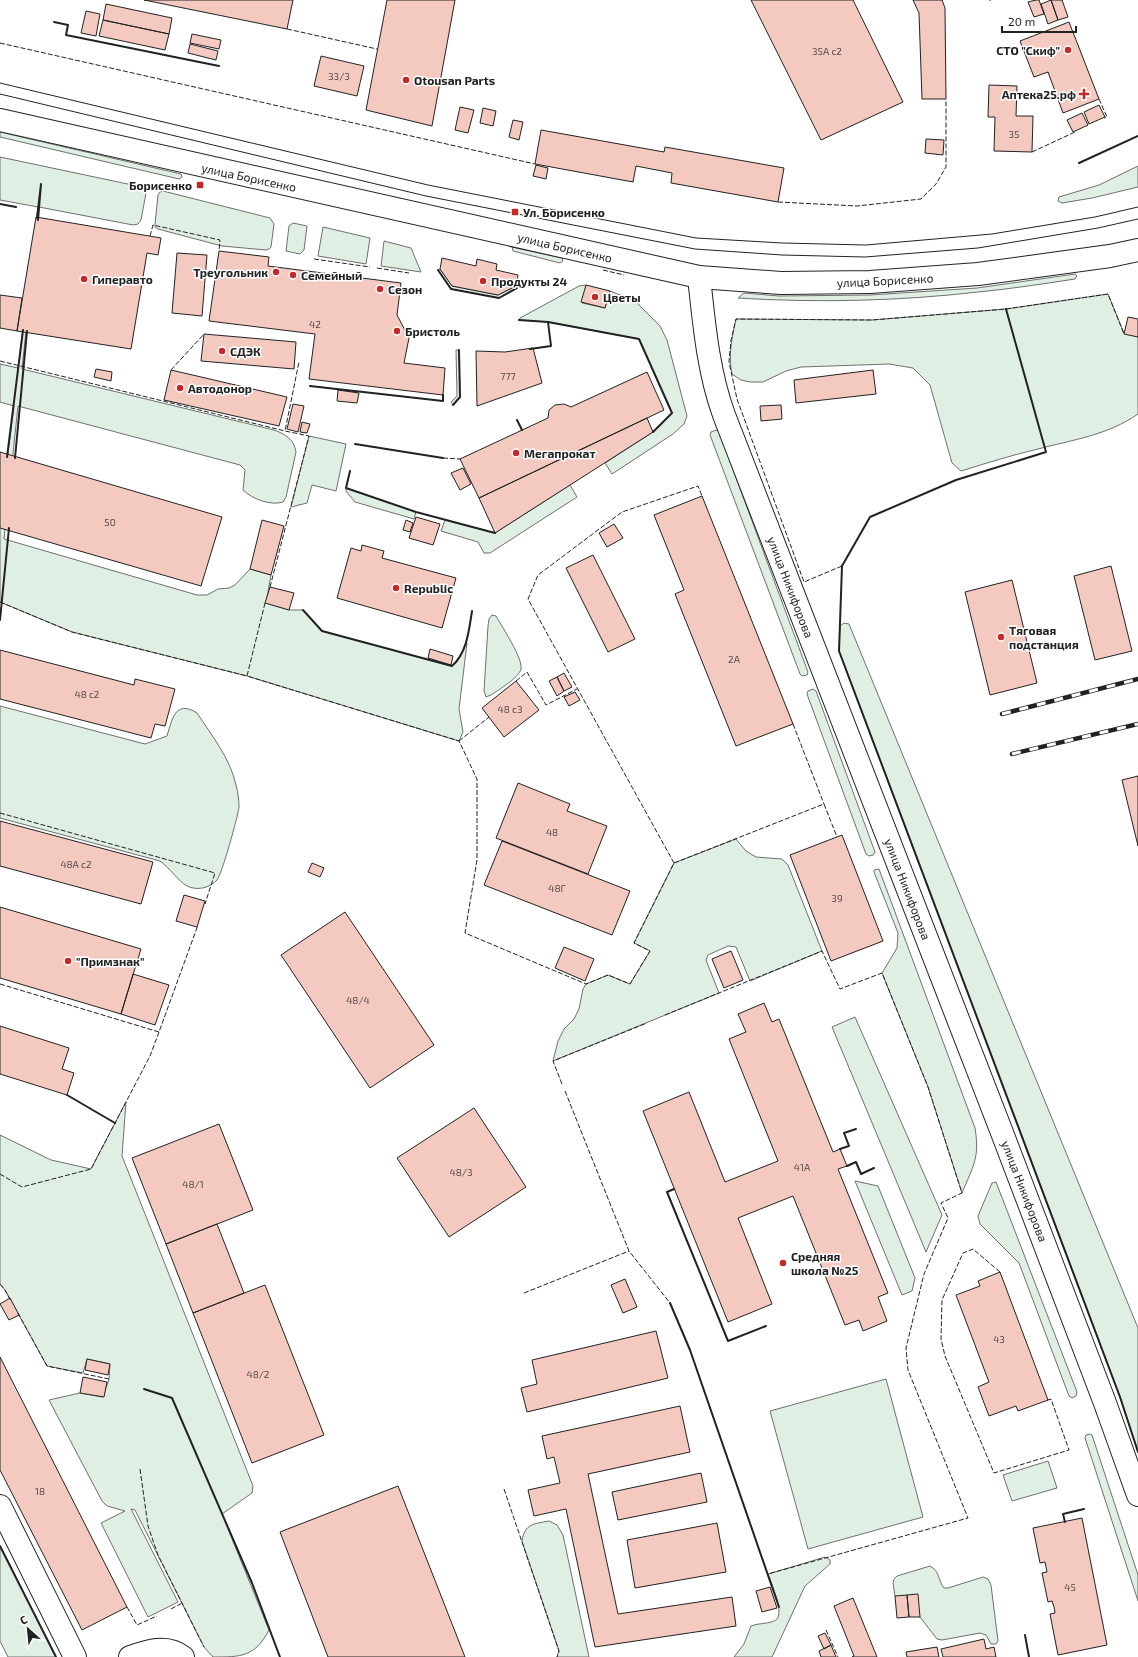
<svg xmlns="http://www.w3.org/2000/svg" width="1138" height="1657" font-family="'Exo 2',sans-serif">
	<style>
		.green { fill: #e0efe3; stroke: #6f6f6f }
		.building { fill: #f3c9c0; stroke: #222 }
		.lines { fill: none; stroke-linecap: round; stroke-linejoin: round }
		.street-casing { stroke: #222; stroke-width: 24 }
		.secondary-casing { stroke: #222; stroke-width: 24 }
		.primary-casing { stroke: #222; stroke-width: 24 }
		.street { stroke: #fff; stroke-width: 22 }
		.secondary { stroke: #fff; stroke-width: 22 }
		.primary { stroke: #fff; stroke-width: 22 }
		.tram { stroke: #222; stroke-width: 1 }
		.rail-casing { stroke: #222; stroke-width: 4.5 }
		.rail { stroke: #fff; stroke-width: 3; stroke-dasharray: 9; stroke-linecap: butt }
		.fence { stroke: #222; stroke-width: 1; stroke-dasharray: 5 2; stroke-linecap: butt }
		.wall { stroke: #222; stroke-width: 2 }
		.poi-dot { fill: #c62828; stroke: #fff; stroke-width: 1.5 }
		.labels { text-anchor: middle; dominant-baseline: central; stroke-width: 3; stroke-linejoin: round; paint-order: stroke }
		.number-label { font-size: 10px; fill: #564c4a }
		.poi-label { font-size: 12px; font-weight: bold; fill: #222; stroke: #fff; text-anchor: start }
		.street-label { font-size: 12px; fill: #222; stroke: #fff }
	</style>
	<rect width="100%" height="100%" fill="#fff"/>
	<!-- green -->
	<path class="green" d="M 0,132 L 181,174 L 182,177 L 179,179 L 0,137 Z
		M 0,157 L 142,187 L 146,193 L 141,220 L 138,224 L 133,225 L 39,207 L 22,369 L 274,430 C 285,434 294,439 296,452 L 286,497 L 283,502 C 271,506 252,499 243,490 L 245,470 L 240,465 L 18,406 L 4,539 L 197,595 L 207,595 L 218,589 L 229,588 L 235,585 L 250,569 L 271,575 L 266,603 L 289,610 L 303,610 L 322,631 L 451,666 L 456,663 L 467,643 L 459,709 L 463,732 L 459,741 L 247,676 L 72,632 L 0,602 L 0,515 L 14,406 L 0,402 L 0,364 L 18,368 L 38,207 L 0,200 Z
		M 1138,166 L 1138,187 L 1092,198 L 1062,203 L 1058,201 L 1059,197 L 1099,185 Z
		M 163,191 L 270,218 L 274,224 L 271,247 L 269,249 L 266,250 L 222,246 L 158,229 L 155,227 L 155,224 L 158,195 L 160,192 Z
		M 293,223 L 307,226 L 304,250 L 300,254 L 286,251 L 289,226 Z
		M 323,227 L 370,238 L 366,264 L 318,256 Z
		M 384,241 L 411,248 L 421,272 L 381,266 Z
		M 512,247 L 562,258 L 563,261 L 560,263 L 513,251 Z
		M 440,269 L 452,286 L 498,295 L 516,286 L 517,288 L 499,298 L 451,289 L 438,270 Z
		M 1075,274 L 1077,276 L 1075,279 C 1042,284 1010,289 978,292 C 900,301 817,303 738,298 L 744,293 L 779,296 L 870,295 L 977,288 Z
		M 586,285 L 582,303 L 605,308 L 610,291 L 635,301 L 660,326 L 667,340 L 687,416 L 684,424 L 673,434 L 612,474 L 605,463 L 653,432 L 672,413 L 639,339 L 548,322 L 519,320 L 520,318 L 579,286 Z
		M 1108,294 L 1124,333 L 1138,337 L 1138,414 C 1108,435 1072,440 1038,449 C 1012,455 987,463 961,471 L 952,463 L 930,385 L 913,368 L 889,364 L 801,367 L 786,371 L 763,382 L 750,382 L 741,380 L 732,374 C 728,355 732,338 736,319 L 872,320 L 1006,309 Z
		M 456,350 L 459,350 L 460,397 L 453,405 L 451,402 L 457,396 Z
		M 716,430 L 719,432 L 808,672 L 807,675 L 802,676 L 800,674 L 710,435 L 711,432 Z
		M 309,436 L 346,444 L 336,491 L 312,485 L 307,503 L 291,507 Z
		M 570,485 L 577,497 L 490,553 L 484,553 L 478,542 L 441,531 L 445,520 L 495,533 Z
		M 346,488 L 416,512 L 414,519 L 355,502 L 346,491 Z
		M 492,615 L 496,616 C 502,627 523,658 521,669 C 519,678 498,690 491,695 L 486,697 L 484,691 L 488,626 L 489,619 Z
		M 844,623 L 849,624 L 1138,1328 L 1138,1452 L 1120,1397 L 839,651 L 840,626 Z
		M 813,689 L 816,691 L 875,852 L 873,855 L 869,856 L 866,854 L 807,694 L 808,691 Z
		M 0,706 L 145,744 L 167,736 C 172,720 175,699 197,713 C 212,736 230,758 236,785 C 238,792 239,800 239,807 C 238,816 222,874 217,880 C 210,888 197,891 187,886 C 178,881 170,868 160,861 L 0,818 Z
		M 736,839 L 746,851 L 756,857 L 782,859 L 788,865 L 822,951 L 750,981 L 736,947 L 728,946 L 708,955 L 706,960 L 719,993 L 553,1061 L 558,1041 L 564,1029 L 574,1019 L 579,1009 L 583,989 L 586,984 L 608,975 L 630,984 L 650,951 L 634,943 L 674,863 Z
		M 879,869 L 975,1128 C 980,1158 973,1166 962,1193 L 928,1087 L 882,973 L 897,948 L 898,933 L 874,872 L 874,870 Z
		M 855,1017 L 942,1215 L 926,1252 L 832,1027 Z
		M 126,1102 L 122,1156 L 253,1486 L 252,1493 L 222,1514 L 269,1630 C 255,1657 241,1657 213,1657 L 204,1647 L 135,1510 L 131,1509 L 178,1602 L 148,1617 L 101,1523 L 125,1511 L 107,1506 L 102,1501 L 49,1400 L 80,1393 L 103,1397 L 109,1379 L 110,1364 L 87,1359 L 83,1373 L 47,1366 L 5,1290 L 0,1284 L 0,1135 L 51,1160 L 91,1169 Z
		M 855,1181 L 878,1186 L 915,1278 L 912,1291 L 902,1295 Z
		M 996,1182 L 1077,1392 L 1076,1396 L 1072,1398 L 1069,1396 L 1019,1263 L 980,1224 L 978,1216 L 992,1183 Z
		M 886,1379 L 923,1517 L 808,1549 L 770,1411 Z
		M 1090,1434 L 1092,1435 L 1138,1575 L 1138,1601 L 1085,1438 L 1086,1435 Z
		M 1048,1461 L 1057,1488 L 1012,1501 L 1003,1475 Z
		M 549,1521 L 557,1525 L 563,1535 L 589,1657 L 557,1657 L 559,1651 L 522,1541 C 525,1523 534,1524 549,1521 Z
		M 0,1546 L 56,1657 L 8,1657 L 0,1641 Z
		M 825,1557 L 830,1560 L 830,1564 L 805,1586 L 772,1657 L 734,1657 L 744,1644 L 751,1626 C 758,1623 770,1624 776,1620 C 785,1613 771,1583 768,1574 Z
		M 930,1566 C 940,1571 938,1581 944,1588 L 948,1588 L 983,1577 L 988,1579 L 991,1585 L 998,1641 L 996,1644 L 991,1644 L 986,1635 L 980,1633 L 942,1640 L 937,1639 L 920,1617 L 895,1596 L 893,1583 L 894,1579 L 897,1576 Z"/>
	<!-- building -->
	<path class="building" d="M 144,0 L 293,0 L 287,29 Z
		M 387,0 L 455,0 L 432,126 L 366,110 Z
		M 751,0 L 853,0 L 903,102 L 821,140 Z
		M 913,0 L 942,0 L 945,8 L 946,99 L 922,99 L 919,13 Z
		M 1036,0 L 1039,0 L 1044,14 L 1034,17 L 1028,2 Z
		M 1051,0 L 1058,20 L 1048,24 L 1041,4 Z
		M 1051,0 L 1062,0 L 1068,17 L 1058,20 Z
		M 106,4 L 172,18 L 169,34 L 103,20 Z
		M 86,11 L 100,14 L 96,36 L 81,33 Z
		M 103,20 L 169,34 L 165,50 L 99,36 Z
		M 1069,22 L 1099,99 L 1063,113 L 1048,72 L 1034,77 L 1020,41 Z
		M 192,34 L 221,40 L 219,49 L 190,43 Z
		M 190,44 L 218,51 L 216,60 L 188,53 Z
		M 321,56 L 364,66 L 357,96 L 314,86 Z
		M 989,85 L 1017,86 L 1016,116 L 1033,116 L 1032,152 L 994,151 L 995,117 L 988,117 Z
		M 1099,105 L 1105,117 L 1089,124 L 1084,112 Z
		M 460,107 L 474,110 L 468,133 L 455,130 Z
		M 483,108 L 496,111 L 493,126 L 480,123 Z
		M 1082,113 L 1088,125 L 1073,132 L 1067,120 Z
		M 513,120 L 523,122 L 519,140 L 509,137 Z
		M 541,130 L 664,152 L 665,147 L 784,168 L 778,202 L 671,183 L 672,173 L 636,166 L 633,182 L 535,164 Z
		M 926,139 L 944,140 L 943,155 L 925,153 Z
		M 536,165 L 548,168 L 546,179 L 533,176 Z
		M 36,217 L 161,238 L 158,255 L 147,253 L 131,349 L 17,331 Z
		M 219,251 L 269,257 L 268,266 L 401,283 L 397,315 L 409,338 L 404,363 L 445,368 L 443,395 L 309,379 L 315,334 L 209,321 Z
		M 177,253 L 207,255 L 202,316 L 172,313 Z
		M 442,258 L 476,266 L 477,259 L 497,264 L 496,270 L 518,275 L 516,286 L 498,295 L 452,286 L 440,269 Z
		M 586,285 L 610,291 L 605,308 L 581,302 Z
		M 0,295 L 22,298 L 17,331 L 0,328 Z
		M 1128,317 L 1138,319 L 1138,337 L 1124,334 Z
		M 204,334 L 296,342 L 294,369 L 201,361 Z
		M 533,348 L 542,383 L 477,406 L 476,351 L 505,352 Z
		M 96,369 L 112,372 L 111,381 L 94,377 Z
		M 171,370 L 287,397 L 279,426 L 164,400 Z
		M 873,370 L 876,394 L 796,403 L 794,380 Z
		M 647,372 L 664,410 L 479,498 L 460,459 L 548,418 L 549,410 L 555,405 L 564,404 L 571,407 Z
		M 338,390 L 359,393 L 357,403 L 337,401 Z
		M 293,404 L 304,406 L 298,432 L 287,429 Z
		M 781,405 L 782,419 L 761,421 L 760,406 Z
		M 647,418 L 653,432 L 495,533 L 479,498 Z
		M 302,422 L 310,424 L 307,433 L 300,432 Z
		M 0,452 L 222,517 L 201,586 L 0,528 Z
		M 463,468 L 471,484 L 460,490 L 451,473 Z
		M 702,496 L 793,724 L 736,746 L 675,594 L 684,590 L 654,515 Z
		M 416,517 L 440,524 L 433,545 L 409,538 Z
		M 262,520 L 284,526 L 271,575 L 250,569 Z
		M 406,520 L 413,523 L 410,532 L 403,530 Z
		M 614,524 L 623,538 L 607,547 L 599,533 Z
		M 362,545 L 384,551 L 382,558 L 456,578 L 442,628 L 337,598 L 351,548 L 361,551 Z
		M 593,555 L 635,639 L 608,652 L 566,568 Z
		M 1111,566 L 1132,651 L 1095,660 L 1074,576 Z
		M 1012,580 L 1037,683 L 990,695 L 965,592 Z
		M 270,587 L 294,593 L 289,610 L 265,603 Z
		M 430,649 L 453,656 L 451,665 L 428,658 Z
		M 0,650 L 134,685 L 135,679 L 175,689 L 165,726 L 155,724 L 151,738 L 0,699 Z
		M 564,673 L 572,687 L 564,691 L 557,677 Z
		M 557,677 L 564,691 L 557,696 L 549,681 Z
		M 516,681 L 539,710 L 504,737 L 482,708 Z
		M 575,692 L 580,700 L 569,706 L 564,697 Z
		M 1138,776 L 1138,846 L 1122,780 Z
		M 518,783 L 570,804 L 567,811 L 607,826 L 588,874 L 496,838 Z
		M 0,821 L 153,862 L 141,904 L 0,866 Z
		M 842,835 L 883,941 L 831,961 L 790,855 Z
		M 502,841 L 630,891 L 612,935 L 484,885 Z
		M 312,863 L 324,868 L 320,877 L 308,872 Z
		M 184,895 L 205,901 L 197,927 L 176,921 Z
		M 0,907 L 141,949 L 121,1014 L 0,978 Z
		M 345,912 L 434,1045 L 370,1088 L 281,955 Z
		M 564,947 L 594,959 L 585,981 L 555,968 Z
		M 731,951 L 743,980 L 724,988 L 712,959 Z
		M 133,974 L 169,985 L 155,1025 L 121,1014 Z
		M 764,1003 L 772,1022 L 779,1019 L 833,1152 L 840,1149 L 847,1166 L 838,1169 L 888,1293 L 878,1297 L 887,1321 L 863,1331 L 859,1320 L 845,1325 L 793,1196 L 738,1218 L 772,1304 L 728,1322 L 643,1111 L 689,1092 L 725,1182 L 778,1161 L 729,1039 L 746,1032 L 738,1014 Z
		M 0,1026 L 69,1048 L 62,1069 L 74,1073 L 67,1095 L 0,1074 Z
		M 474,1108 L 526,1187 L 449,1237 L 397,1158 Z
		M 219,1124 L 253,1210 L 166,1244 L 132,1158 Z
		M 217,1224 L 244,1293 L 193,1313 L 166,1244 Z
		M 1000,1272 L 1048,1400 L 1018,1411 L 1016,1406 L 989,1416 L 978,1387 L 989,1382 L 956,1295 L 980,1286 L 978,1281 Z
		M 625,1279 L 637,1307 L 623,1313 L 611,1285 Z
		M 265,1285 L 324,1435 L 252,1463 L 193,1313 Z
		M 10,1298 L 19,1315 L 9,1320 L 0,1304 Z
		M 656,1331 L 668,1378 L 527,1412 L 521,1388 L 537,1384 L 532,1360 Z
		M 0,1357 L 127,1607 L 82,1630 L 0,1470 Z
		M 87,1359 L 110,1364 L 108,1375 L 85,1370 Z
		M 83,1377 L 107,1382 L 104,1397 L 80,1393 Z
		M 680,1406 L 690,1452 L 588,1474 L 618,1614 L 732,1597 L 736,1626 L 595,1647 L 566,1509 L 534,1516 L 528,1490 L 560,1483 L 554,1457 L 547,1459 L 542,1436 Z
		M 701,1473 L 707,1502 L 618,1520 L 612,1492 Z
		M 398,1486 L 465,1657 L 328,1657 L 280,1532 Z
		M 1082,1518 L 1107,1645 L 1058,1655 L 1050,1614 L 1055,1613 L 1054,1607 L 1052,1601 L 1048,1602 L 1042,1573 L 1047,1572 L 1045,1562 L 1040,1563 L 1033,1528 Z
		M 717,1523 L 726,1572 L 635,1588 L 627,1540 Z
		M 770,1587 L 777,1608 L 762,1612 L 756,1591 Z
		M 918,1594 L 920,1617 L 909,1617 L 907,1595 Z
		M 907,1595 L 909,1617 L 897,1618 L 895,1596 Z
		M 853,1598 L 877,1657 L 852,1657 L 854,1656 L 834,1606 Z
		M 825,1633 L 831,1645 L 824,1649 L 818,1636 Z
		M 984,1639 L 986,1649 L 994,1647 L 996,1657 L 943,1657 L 941,1649 Z
		M 831,1645 L 836,1657 L 821,1657 L 819,1651 Z
		M 937,1647 L 939,1657 L 907,1657 L 906,1652 Z"/>
	<g class="lines">
		<!-- street casing -->
		<g class="street-casing">
			<path id="street" d="M 0,1506 L 75,1657
				M 130,1657 C 147,1651 167,1644 183,1657"/>
		</g>
		<!-- secondary casing -->
		<g class="secondary-casing">
			<path id="secondary" d="M 699,277 C 704,323 708,371 724,415 L 1001,1130 L 1105,1403 L 1138,1495"/>
		</g>
		<!-- primary casing -->
		<g class="primary-casing">
			<path id="primary" d="M 0,120 L 699,277 L 781,283 L 870,282 L 978,274 L 1110,256 L 1138,250"/>
		</g>
		<!-- street -->
		<use href="#street" class="street"/>
		<!-- secondary -->
		<use href="#secondary" class="secondary"/>
		<!-- primary -->
		<use href="#primary" class="primary"/>
		<!-- tram -->
		<path class="tram" d="M 0,83 L 428,185 L 696,238 L 782,243 L 866,245 L 992,234 L 1095,217 L 1138,207
			M 0,94 L 426,196 L 695,249 L 782,255 L 865,257 L 978,248 L 1098,228 L 1138,219"/>
		<!-- rail casing -->
		<g class="rail-casing">
			<path id="rail" d="M 1002,714 L 1138,679
				M 1012,754 L 1138,724"/>
		</g>
		<!-- rail -->
		<use href="#rail" class="rail"/>
		<!-- fence -->
		<path class="fence" d="M 990,0 L 990,1
			M 287,29 L 377,49
			M 0,43 L 535,164
			M 1099,99 L 1107,117 L 1104,118
			M 1032,152 L 1075,132
			M 778,202 L 857,206 L 921,199 L 936,184 L 946,167 L 946,99
			M 150,236 L 153,225 L 220,240 L 219,251
			M 314,259 L 370,267
			M 377,268 L 409,273
			M 603,270 L 624,275
			M 0,361 L 285,431
			M 171,370 L 204,334
			M 443,458 L 460,459
			M 842,566 L 804,582 L 737,399 L 729,362 L 731,340 L 736,319 L 872,320 L 1006,309 L 1108,294 L 1124,334
			M 270,587 L 309,436 L 285,431 L 299,362
			M 0,602 L 72,632 L 247,676
			M 265,603 L 247,676 L 459,741 L 477,779 L 477,860 L 465,933 L 586,984 L 608,975 L 630,984 L 650,951 L 634,943 L 674,863 L 824,804 L 837,837
			M 516,681 L 527,672 L 546,705 L 577,689
			M 793,724 L 824,804
			M 459,741 L 489,717
			M 0,813 L 215,873 L 205,904
			M 674,863 L 528,599 L 538,575 L 622,512 L 698,486 L 702,496
			M 0,984 L 159,1032 L 198,925
			M 665,1015 L 822,951 L 840,989 L 882,973 L 928,1087 L 962,1193 L 941,1203 L 948,1218 L 924,1274 L 906,1348 L 908,1370 L 968,1518 L 768,1574
			M 562,1084 L 553,1061 L 647,1023
			M 565,1091 L 629,1251 L 670,1303
			M 0,1174 L 22,1187 L 91,1169 L 150,1056 L 159,1032
			M 1000,1272 L 973,1249 L 963,1253 L 942,1300 L 941,1339 L 945,1356 L 994,1473 L 1069,1450 L 1051,1399 L 1048,1400
			M 0,1284 L 5,1290 L 11,1301
			M 524,1293 L 629,1251
			M 18,1313 L 47,1366 L 109,1379
			M 140,1469 L 148,1526 L 158,1555 L 204,1647
			M 504,1489 L 559,1651 L 557,1657
			M 127,1607 L 137,1625 L 157,1616
			M 171,1609 L 182,1603
			M 826,1630 L 838,1657"/>
		<!-- wall -->
		<path class="wall" d="M 54,22 L 68,25 L 66,35 L 219,66
			M 1079,163 L 1138,136
			M 0,204 L 16,207
			M 37,218 L 41,184 L 38,220
			M 438,270 L 451,289 L 499,298 L 517,288
			M 1006,309 L 1046,452 L 956,480 L 870,517 L 842,566 L 839,651 L 1120,1397 L 1138,1452
			M 519,320 L 548,322
			M 530,349 L 551,346 L 548,322 L 639,339 L 672,413 L 653,432
			M 310,386 L 443,401 L 443,395
			M 453,405 L 460,397 L 459,350
			M 517,420 L 522,430
			M 355,444 L 443,458
			M 7,457 L 23,330
			M 15,458 L 27,331
			M 350,471 L 346,488 L 416,512 L 495,533
			M 303,610 L 322,631 L 452,666 C 467,653 469,630 472,611
			M 0,620 L 9,528
			M 67,1095 L 115,1123
			M 840,1149 L 849,1146 L 844,1133 L 856,1129
			M 847,1166 L 856,1162 L 861,1174 L 874,1168
			M 674,1189 L 667,1192 L 728,1341 L 766,1326
			M 670,1303 L 690,1350 L 779,1607
			M 144,1389 L 172,1398 L 252,1583 L 280,1657
			M 1065,1522 L 1063,1514 L 1084,1509
			M 0,1546 L 56,1657
			M 1025,1635 L 1029,1657"/>
	</g>
	<!-- markers -->
	<g class="poi-dot">
		<circle cx="1068" cy="50" r="4"/>
		<circle cx="406" cy="80" r="4"/>
		<path d="M1082 88h4v4h4v4h-4v4h-4v-4h-4v-4h4z"/>
		<rect x="196" y="181" width="8" height="8" rx="2"/>
		<rect x="511" y="208" width="8" height="8" rx="2"/>
		<circle cx="276" cy="272" r="4"/>
		<circle cx="293" cy="275" r="4"/>
		<circle cx="84" cy="279" r="4"/>
		<circle cx="483" cy="281" r="4"/>
		<circle cx="380" cy="289" r="4"/>
		<circle cx="595" cy="297" r="4"/>
		<circle cx="397" cy="331" r="4"/>
		<circle cx="222" cy="351" r="4"/>
		<circle cx="180" cy="388" r="4"/>
		<circle cx="516" cy="453" r="4"/>
		<circle cx="396" cy="588" r="4"/>
		<circle cx="1001" cy="637" r="4"/>
		<circle cx="68" cy="961" r="4"/>
		<circle cx="783" cy="1263" r="4"/>
	</g>
	<g class="labels">
		<!-- number labels -->
		<g class="number-label">
			<text x="827" y="51">35А с2</text>
			<text x="339" y="76">33/3</text>
			<text x="1014" y="134">35</text>
			<text x="315" y="324">42</text>
			<text x="508" y="376">777</text>
			<text x="110" y="522">50</text>
			<text x="734" y="659">2А</text>
			<text x="87" y="694">48 с2</text>
			<text x="510" y="709">48 с3</text>
			<text x="552" y="832">48</text>
			<text x="76" y="864">48А с2</text>
			<text x="557" y="888">48Г</text>
			<text x="837" y="898">39</text>
			<text x="358" y="1000">48/4</text>
			<text x="802" y="1167">41А</text>
			<text x="461" y="1172">48/3</text>
			<text x="193" y="1184">48/1</text>
			<text x="999" y="1339">43</text>
			<text x="258" y="1374">48/2</text>
			<text x="40" y="1491">18</text>
			<text x="1070" y="1587">45</text>
		</g>
		<!-- poi labels -->
		<g class="poi-label">
			<text x="1060" y="50" text-anchor="end">СТО "Скиф"</text>
			<text x="414" y="80">Otousan Parts</text>
			<text x="1076" y="94" text-anchor="end">Аптека25.рф</text>
			<text x="192" y="185" text-anchor="end">Борисенко</text>
			<text x="523" y="212">Ул. Борисенко</text>
			<text x="268" y="272" text-anchor="end">Треугольник</text>
			<text x="301" y="275">Семейный</text>
			<text x="92" y="279">Гиперавто</text>
			<text x="491" y="281">Продукты 24</text>
			<text x="388" y="289">Сезон</text>
			<text x="603" y="297">Цветы</text>
			<text x="405" y="331">Бристоль</text>
			<text x="230" y="351">СДЭК</text>
			<text x="188" y="388">Автодонор</text>
			<text x="524" y="453">Мегапрокат</text>
			<text x="404" y="588">Republic</text>
			<text x="1009" y="630">Тяговая<tspan x="1009" dy="14">подстанция</tspan></text>
			<text x="76" y="961">"Примзнак"</text>
			<text x="791" y="1256">Средняя<tspan x="791" dy="14">школа №25</tspan></text>
		</g>
		<!-- street labels -->
		<g class="street-label">
			<text transform="translate(249 177) rotate(12)">улица Борисенко</text>
			<text transform="translate(565 247) rotate(13)">улица Борисенко</text>
			<text transform="translate(885 280) rotate(-3)">улица Борисенко</text>
			<text transform="translate(791 587) rotate(69)">улица Никифорова</text>
			<text transform="translate(908 889) rotate(69)">улица Никифорова</text>
			<text transform="translate(1025 1191) rotate(69)">улица Никифорова</text>
		</g>
	</g>
	<!-- north arrow -->
	<g transform="translate(28 1629) rotate(333)" stroke="#ffffff" stroke-width="3" paint-order="stroke">
	<path d="M0-3L7 15L0 10L-7 15Z" fill="#222222"/>
	<text y="-6" font-size="11" font-weight="bold" text-anchor="middle" fill="#222222">С</text>
	</g>
	<!-- scale -->
	<path d="M1002 26v6h74v-6" fill="none" stroke="#222222" stroke-width="2"/>
	<text x="1008" y="26" font-size="12" fill="#222222" stroke="#ffffff" stroke-width="3" paint-order="stroke">20 m</text>
</svg>
